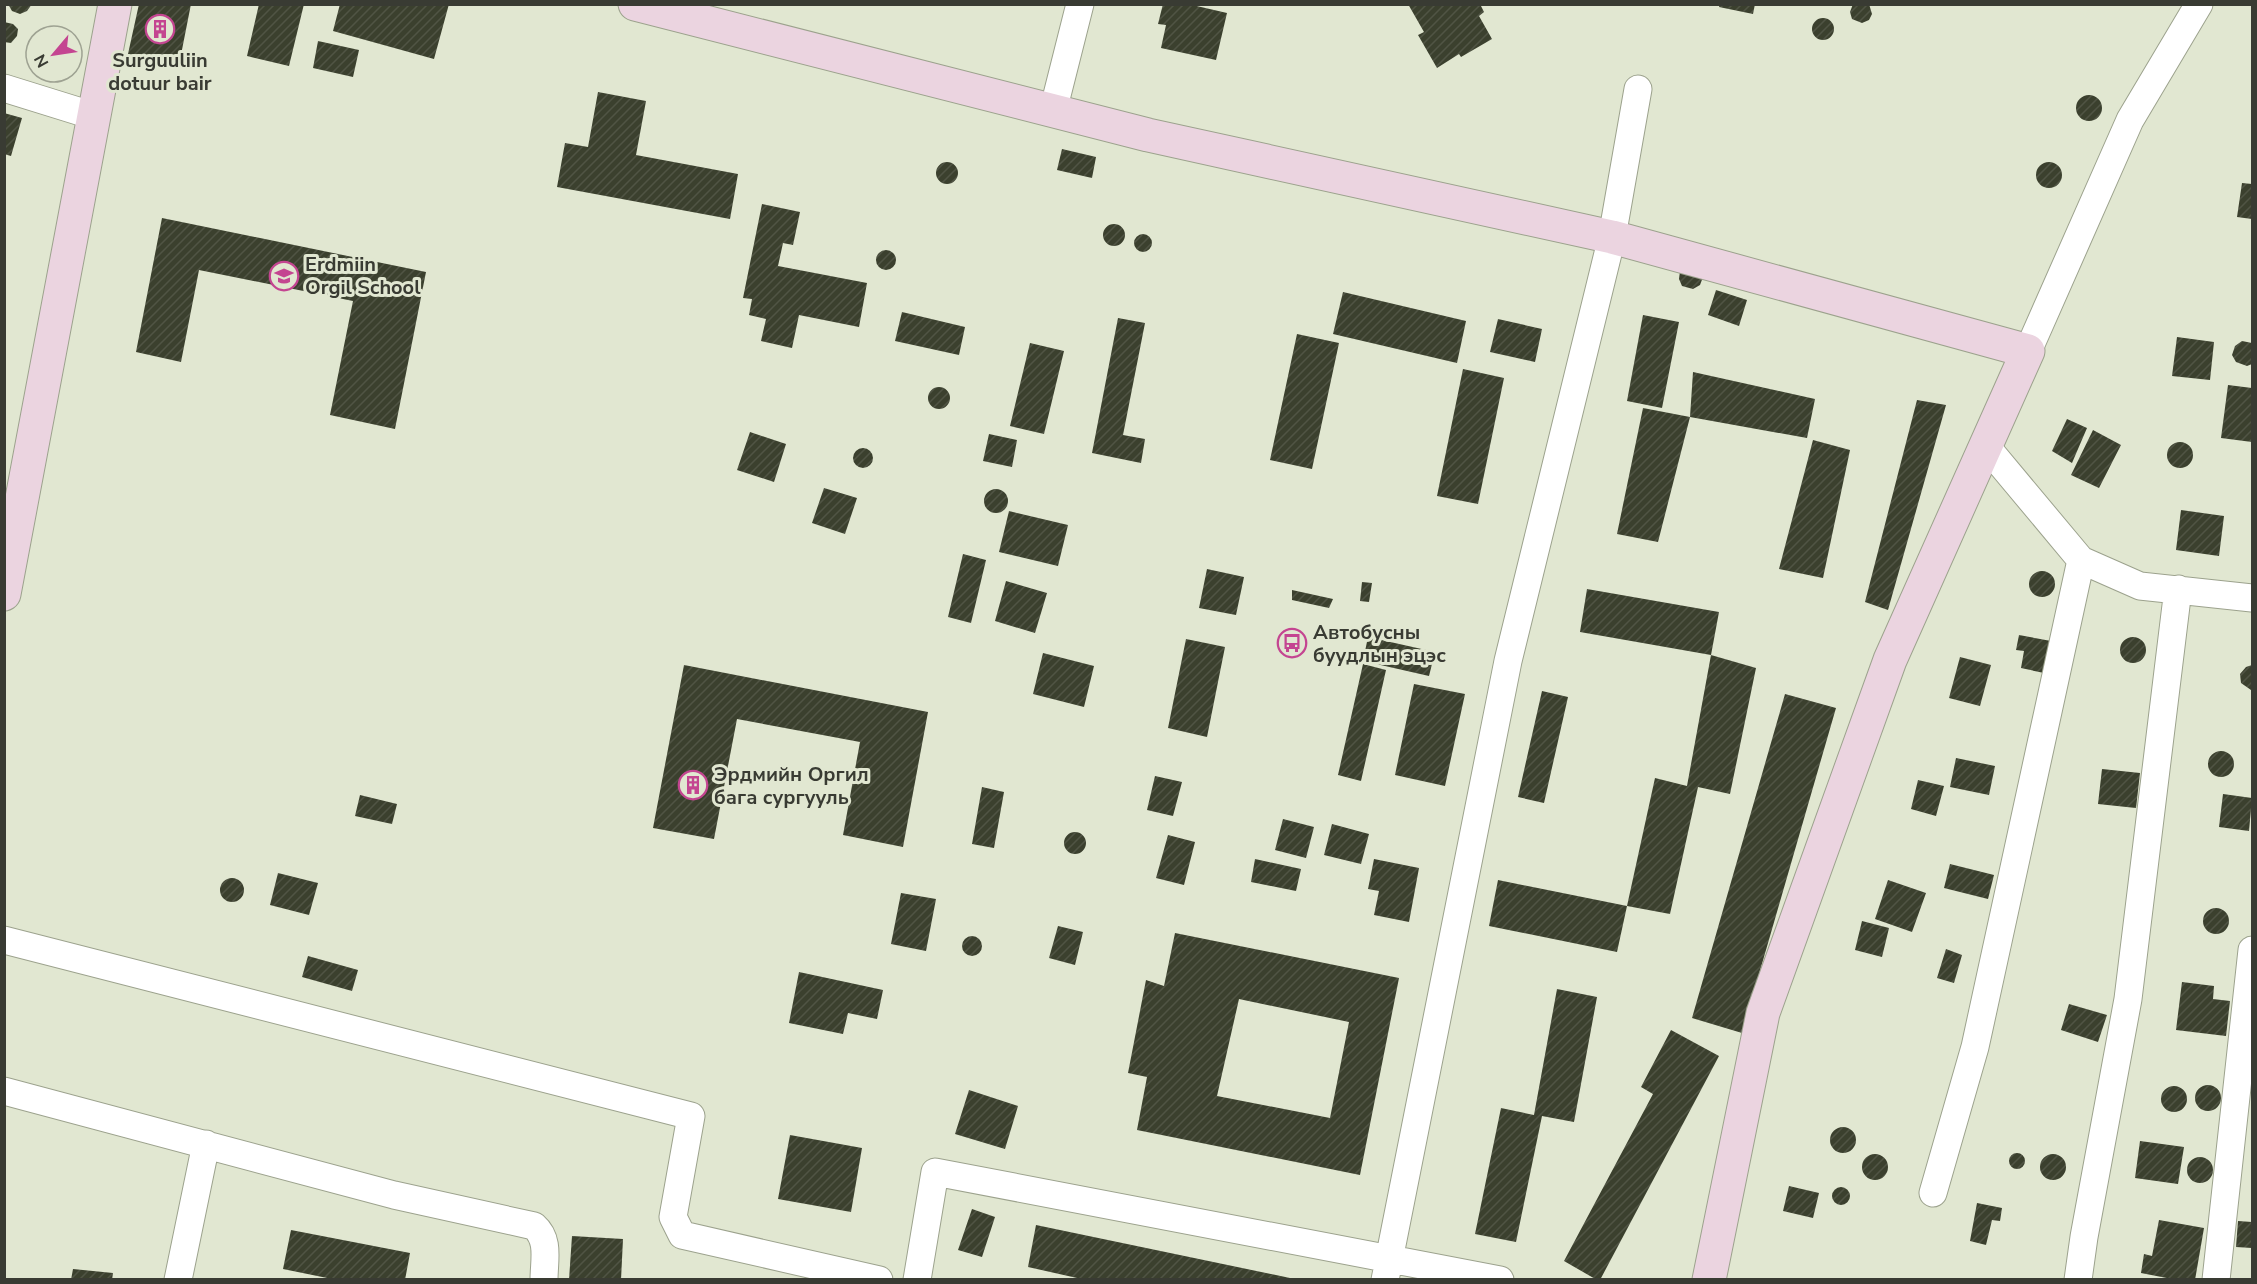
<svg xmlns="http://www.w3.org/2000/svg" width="2257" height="1284" font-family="'Nunito Sans',sans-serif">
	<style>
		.building { fill: url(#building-hatch); fill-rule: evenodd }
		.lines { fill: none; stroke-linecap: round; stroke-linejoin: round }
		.street-casing { stroke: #9ca28d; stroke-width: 29 }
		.secondary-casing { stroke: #9ca28d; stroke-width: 35 }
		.street { stroke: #fff; stroke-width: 27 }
		.secondary { stroke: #ebd4e0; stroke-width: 33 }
		.labels { text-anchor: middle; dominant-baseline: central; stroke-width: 6; stroke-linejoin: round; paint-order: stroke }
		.poi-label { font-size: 20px; font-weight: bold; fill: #393b33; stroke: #e1e7d1; text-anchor: start }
	</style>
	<defs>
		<pattern id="building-hatch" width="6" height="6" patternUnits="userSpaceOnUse" patternTransform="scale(1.5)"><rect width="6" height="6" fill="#3b402e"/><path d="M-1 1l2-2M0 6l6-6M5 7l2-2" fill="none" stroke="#505444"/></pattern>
	</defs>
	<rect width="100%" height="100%" fill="#e1e7d1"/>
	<!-- building -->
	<path class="building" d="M 8,4 L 32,4 L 27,11 L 20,14 L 12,11 Z
		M 139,4 L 191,4 L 179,65 L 128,54 Z
		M 259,4 L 304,4 L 289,66 L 247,56 Z
		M 340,4 L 449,4 L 434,59 L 333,31 Z
		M 1163,4 L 1188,4 L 1227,13 L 1216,60 L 1161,48 L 1166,25 L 1158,24 Z
		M 1408,4 L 1480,4 L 1484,12 L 1479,16 L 1492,39 L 1461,57 L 1459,54 L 1437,68 L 1418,35 L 1424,32 Z
		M 1720,4 L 1755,4 L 1753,14 L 1719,7 Z
		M 1853,4 L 1869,4 L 1872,14 L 1869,20 L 1862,23 L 1852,19 L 1850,12 Z
		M1812 29a11 11 0 1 1 22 0a11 11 0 1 1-22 0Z
		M 4,22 L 13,24 L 18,29 L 17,36 L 11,43 L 4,42 Z
		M 318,41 L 359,50 L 353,77 L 313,68 Z
		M 598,92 L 646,101 L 636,155 L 738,174 L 730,219 L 557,187 L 565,143 L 588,147 Z
		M2076 108a13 13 0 1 1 26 0a13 13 0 1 1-26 0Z
		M 4,113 L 22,118 L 11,156 L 4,154 Z
		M 1062,149 L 1096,157 L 1092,178 L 1057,170 Z
		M936 173a11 11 0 1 1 22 0a11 11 0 1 1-22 0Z
		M2036 175a13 13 0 1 1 26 0a13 13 0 1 1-26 0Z
		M 2242,183 L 2252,184 L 2252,219 L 2237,217 Z
		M 762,204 L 800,212 L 793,245 L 783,243 L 778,266 L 867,283 L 859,327 L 799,315 L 792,348 L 761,341 L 766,319 L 749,315 L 752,299 L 743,298 Z
		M 162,218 L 426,272 L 395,429 L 330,415 L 353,301 L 199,270 L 181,362 L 136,352 Z
		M1103 235a11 11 0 1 1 22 0a11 11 0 1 1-22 0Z
		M1134 243a9 9 0 1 1 18 0a9 9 0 1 1-18 0Z
		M876 260a10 10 0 1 1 20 0a10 10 0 1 1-20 0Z
		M 1680,271 L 1703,277 L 1700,285 L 1693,289 L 1682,286 L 1679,279 Z
		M 1716,290 L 1747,300 L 1739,326 L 1708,315 Z
		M 1343,292 L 1466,321 L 1457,363 L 1333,334 Z
		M 902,312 L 965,327 L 959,355 L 895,341 Z
		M 1643,315 L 1679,322 L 1662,408 L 1627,401 Z
		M 1118,318 L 1145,323 L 1123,435 L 1145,439 L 1141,463 L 1092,453 Z
		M 1498,319 L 1542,329 L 1535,362 L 1490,352 Z
		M 1297,334 L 1339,343 L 1312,469 L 1270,460 Z
		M 2177,337 L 2214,342 L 2210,380 L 2172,376 Z
		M 2242,341 L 2252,343 L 2252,364 L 2247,366 L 2236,362 L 2232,355 L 2235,346 Z
		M 1030,343 L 1064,351 L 1044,434 L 1010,426 Z
		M 1463,369 L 1504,378 L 1478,504 L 1437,496 Z
		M 1693,372 L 1815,399 L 1807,438 L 1690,417 Z
		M 2228,385 L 2252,388 L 2252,442 L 2221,438 Z
		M928 398a11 11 0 1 1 22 0a11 11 0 1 1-22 0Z
		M 1917,400 L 1946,405 L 1888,610 L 1865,602 Z
		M 1643,408 L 1690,417 L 1658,542 L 1617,534 Z
		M 2067,419 L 2087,428 L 2072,463 L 2052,451 Z
		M 2093,430 L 2121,445 L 2099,488 L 2071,475 Z
		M 750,432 L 786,444 L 774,482 L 737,470 Z
		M 989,434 L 1017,440 L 1012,467 L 983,461 Z
		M 1813,440 L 1850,450 L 1823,578 L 1779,569 Z
		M2167 455a13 13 0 1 1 26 0a13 13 0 1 1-26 0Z
		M853 458a10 10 0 1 1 20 0a10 10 0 1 1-20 0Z
		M 824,488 L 857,498 L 845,534 L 812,523 Z
		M984 501a12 12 0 1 1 24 0a12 12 0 1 1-24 0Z
		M 2181,510 L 2224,516 L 2219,556 L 2176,550 Z
		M 1009,511 L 1068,525 L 1058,566 L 999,552 Z
		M 963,554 L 986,560 L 971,623 L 948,617 Z
		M 1207,569 L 1244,577 L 1236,615 L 1199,608 Z
		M2029 584a13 13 0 1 1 26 0a13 13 0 1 1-26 0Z
		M 1006,581 L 1047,593 L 1035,633 L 995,621 Z
		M 1362,582 L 1372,583 L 1369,602 L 1360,601 Z
		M 1587,589 L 1719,612 L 1711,655 L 1580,632 Z
		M 1292,590 L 1333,599 L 1329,608 L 1292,600 Z
		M 2019,635 L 2051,641 L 2044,673 L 2021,668 L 2024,651 L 2016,650 Z
		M 1368,637 L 1435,652 L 1429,676 L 1363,661 Z
		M2120 650a13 13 0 1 1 26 0a13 13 0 1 1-26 0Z
		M 1186,639 L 1225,647 L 1207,737 L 1168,728 Z
		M 1043,653 L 1094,666 L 1084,707 L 1033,694 Z
		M 1711,655 L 1756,668 L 1730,794 L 1698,787 L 1670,914 L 1627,906 L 1655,778 L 1687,786 Z
		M 1960,657 L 1991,665 L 1980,706 L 1949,698 Z
		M 1363,664 L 1386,670 L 1361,781 L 1338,775 Z
		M 684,665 L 928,712 L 903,847 L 843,835 L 860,742 L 737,719 L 714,839 L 653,828 Z
		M 2252,665 L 2252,690 L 2251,690 L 2241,683 L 2240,674 L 2246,667 Z
		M 1414,684 L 1465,694 L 1445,786 L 1395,775 Z
		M 1542,691 L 1568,697 L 1544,803 L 1518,797 Z
		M 1785,694 L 1836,708 L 1742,1033 L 1692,1018 Z
		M2208 764a13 13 0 1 1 26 0a13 13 0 1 1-26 0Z
		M 1956,758 L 1995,766 L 1989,795 L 1950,787 Z
		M 2102,769 L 2140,773 L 2136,808 L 2098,804 Z
		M 1155,776 L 1182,782 L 1173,816 L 1147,810 Z
		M 1918,780 L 1944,786 L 1936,816 L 1911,809 Z
		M 982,787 L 1004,792 L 994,848 L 972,844 Z
		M 2223,794 L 2252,798 L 2249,831 L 2219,827 Z
		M 360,795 L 397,804 L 392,824 L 355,816 Z
		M 1283,819 L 1314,827 L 1306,858 L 1275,850 Z
		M 1332,824 L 1369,834 L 1361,864 L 1324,855 Z
		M1064 843a11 11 0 1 1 22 0a11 11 0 1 1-22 0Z
		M 1168,835 L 1195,842 L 1184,885 L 1156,878 Z
		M 1255,859 L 1301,869 L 1296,891 L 1251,882 Z
		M 1374,859 L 1419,868 L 1409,922 L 1374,915 L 1379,891 L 1368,889 Z
		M 1950,864 L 1994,875 L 1988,899 L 1944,888 Z
		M 278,873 L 318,883 L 309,915 L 270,905 Z
		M220 890a12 12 0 1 1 24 0a12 12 0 1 1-24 0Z
		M 1498,880 L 1627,906 L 1617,952 L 1489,926 Z
		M 1888,880 L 1926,893 L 1912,932 L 1875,919 Z
		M 901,893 L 936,899 L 926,951 L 891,944 Z
		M2203 921a13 13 0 1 1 26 0a13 13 0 1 1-26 0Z
		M 1862,921 L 1889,928 L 1882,957 L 1855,950 Z
		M 1058,926 L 1083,932 L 1075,965 L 1049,958 Z
		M 1175,933 L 1399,978 L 1360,1175 L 1137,1130 L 1147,1077 L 1128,1073 L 1146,980 L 1164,986 ZM 1239,999 L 1349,1022 L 1330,1118 L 1217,1096 Z
		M962 946a10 10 0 1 1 20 0a10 10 0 1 1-20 0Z
		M 1946,949 L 1962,955 L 1954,983 L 1937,978 Z
		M 308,956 L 358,970 L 352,991 L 302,977 Z
		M 799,972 L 883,990 L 877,1019 L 848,1013 L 843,1034 L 789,1023 Z
		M 2182,982 L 2214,986 L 2213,999 L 2230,1001 L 2226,1036 L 2176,1030 Z
		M 1557,989 L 1597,997 L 1574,1122 L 1542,1116 L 1516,1242 L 1475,1234 L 1501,1108 L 1534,1115 Z
		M 2069,1004 L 2107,1015 L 2098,1042 L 2061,1030 Z
		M 1671,1030 L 1719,1056 L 1600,1280 L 1597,1280 L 1564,1261 L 1653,1094 L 1641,1087 Z
		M2195 1098a13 13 0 1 1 26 0a13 13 0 1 1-26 0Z
		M2161 1099a13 13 0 1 1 26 0a13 13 0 1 1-26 0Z
		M 969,1090 L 1018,1106 L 1005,1149 L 955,1134 Z
		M1830 1140a13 13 0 1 1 26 0a13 13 0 1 1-26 0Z
		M 790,1135 L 862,1148 L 851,1212 L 778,1199 Z
		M 2140,1141 L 2184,1147 L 2178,1184 L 2135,1178 Z
		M2009 1161a8 8 0 1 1 16 0a8 8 0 1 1-16 0Z
		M1862 1167a13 13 0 1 1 26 0a13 13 0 1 1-26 0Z
		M2040 1167a13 13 0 1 1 26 0a13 13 0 1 1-26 0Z
		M2187 1170a13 13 0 1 1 26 0a13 13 0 1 1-26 0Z
		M 1789,1186 L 1819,1193 L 1813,1218 L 1783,1211 Z
		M1832 1196a9 9 0 1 1 18 0a9 9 0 1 1-18 0Z
		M 1977,1203 L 2002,1208 L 2000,1221 L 1992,1220 L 1986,1245 L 1970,1241 Z
		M 972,1209 L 995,1217 L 982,1257 L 958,1250 Z
		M 2159,1220 L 2204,1228 L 2195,1280 L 2177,1280 L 2141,1273 L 2144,1254 L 2152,1256 Z
		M 2238,1221 L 2252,1222 L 2252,1248 L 2236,1247 Z
		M 1036,1225 L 1290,1278 L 1290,1280 L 1086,1280 L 1028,1267 Z
		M 291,1230 L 410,1253 L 405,1280 L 337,1280 L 283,1269 Z
		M 572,1236 L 623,1239 L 621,1280 L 569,1280 Z
		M 73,1269 L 113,1273 L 112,1280 L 71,1280 Z"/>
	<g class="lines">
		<!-- street casing -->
		<g class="street-casing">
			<path id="street" d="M 4,88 L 94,116
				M 1053,111 L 1080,4
				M 2028,351 L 2130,120 L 2199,4
				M 1985,445 L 2081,560 L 2140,586 L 2252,598
				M 4,940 L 691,1116 L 673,1217 L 682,1235 L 879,1280
				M 4,1091 L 394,1195 L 534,1226 C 550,1240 544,1260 544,1280
				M 1933,1193 L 1975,1047 L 2081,560
				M 178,1280 L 206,1144
				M 917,1280 L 935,1172 L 1500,1280
				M 1385,1280 L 1508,661 L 1612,237 L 1638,89
				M 2078,1280 L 2084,1237 L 2128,999 L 2178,589
				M 2216,1280 L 2252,950"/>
		</g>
		<!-- secondary casing -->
		<g class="secondary-casing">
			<path id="secondary" d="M 635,4 L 1148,135 L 1612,237 L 2028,351 L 1890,660 L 1763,1013 L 1709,1280
				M 4,594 L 115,4"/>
		</g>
		<!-- street -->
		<use href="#street" class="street"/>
		<!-- secondary -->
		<use href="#secondary" class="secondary"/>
	</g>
	<!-- icons -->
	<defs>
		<g id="building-ring" transform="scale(1.5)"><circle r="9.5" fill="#e1e7d1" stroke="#c44591" stroke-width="1.5"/><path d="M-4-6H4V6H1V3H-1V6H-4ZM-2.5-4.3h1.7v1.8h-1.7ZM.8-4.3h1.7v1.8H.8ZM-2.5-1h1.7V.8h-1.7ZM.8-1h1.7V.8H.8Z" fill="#c44591"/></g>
		<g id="school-ring" transform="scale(1.5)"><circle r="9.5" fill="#e1e7d1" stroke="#c44591" stroke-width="1.5"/><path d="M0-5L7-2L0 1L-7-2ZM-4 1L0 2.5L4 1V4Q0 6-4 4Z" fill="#c44591"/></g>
		<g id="bus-ring" transform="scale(1.5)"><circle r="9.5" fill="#e1e7d1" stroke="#c44591" stroke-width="1.5"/><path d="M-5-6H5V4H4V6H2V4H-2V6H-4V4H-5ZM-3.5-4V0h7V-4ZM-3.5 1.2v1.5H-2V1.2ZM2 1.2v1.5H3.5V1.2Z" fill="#c44591"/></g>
	</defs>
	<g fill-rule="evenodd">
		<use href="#building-ring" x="160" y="29"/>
		<use href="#school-ring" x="284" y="276"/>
		<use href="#bus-ring" x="1292" y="643"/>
		<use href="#building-ring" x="693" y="785"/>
	</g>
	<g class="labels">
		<!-- poi labels -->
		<g class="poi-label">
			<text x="160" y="60" text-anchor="middle">Surguuliin<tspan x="160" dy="23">dotuur bair</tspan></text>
			<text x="305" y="264">Erdmiin<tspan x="305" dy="23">Orgil School</tspan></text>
			<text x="1313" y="632">Автобусны<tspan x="1313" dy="23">буудлын эцэс</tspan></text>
			<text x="714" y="774">Эрдмийн Оргил<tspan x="714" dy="23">бага сургууль</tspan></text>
		</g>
	</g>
	<!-- border -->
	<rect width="2257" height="1284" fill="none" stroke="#393b33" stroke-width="12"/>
	<!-- north arrow -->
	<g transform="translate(54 54) rotate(241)"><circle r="28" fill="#e1e7d1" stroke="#9ea292" stroke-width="1.5"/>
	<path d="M0-4.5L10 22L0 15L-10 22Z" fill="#c44591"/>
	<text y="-9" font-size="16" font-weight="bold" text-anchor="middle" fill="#393b33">N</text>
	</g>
</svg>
